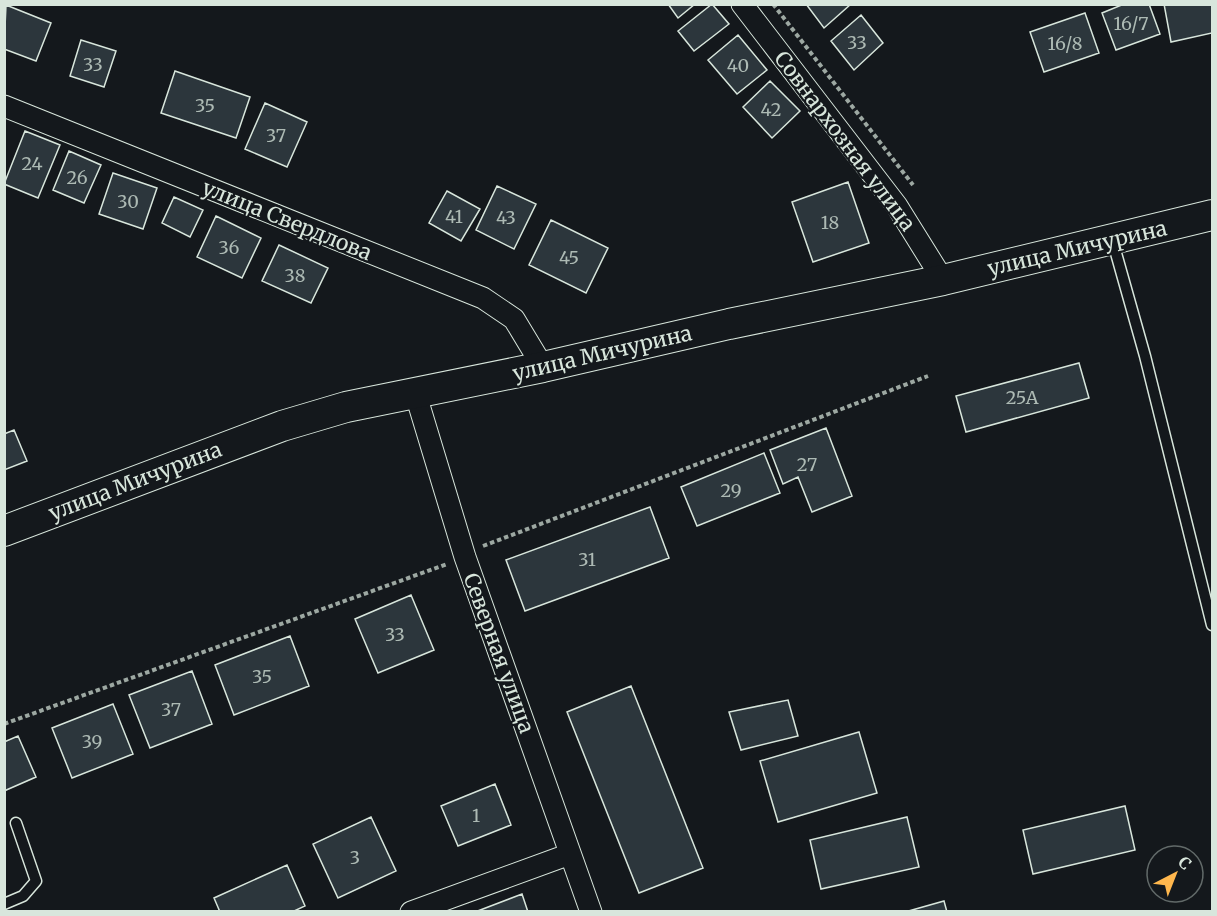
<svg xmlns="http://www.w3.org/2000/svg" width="1217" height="916" font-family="Merriweather,serif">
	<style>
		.building { fill: #2c363c; stroke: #d8e6dc; stroke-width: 1.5 }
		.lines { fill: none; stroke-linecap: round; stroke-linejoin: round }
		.lane-casing { stroke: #d8e6dc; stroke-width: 13 }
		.street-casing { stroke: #d8e6dc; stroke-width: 23 }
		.secondary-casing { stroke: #d8e6dc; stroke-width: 32 }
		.path { stroke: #9da8a2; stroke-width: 4; stroke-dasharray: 4.5 3; stroke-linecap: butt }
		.lane { stroke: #14181c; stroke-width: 10 }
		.street { stroke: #14181c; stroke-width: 21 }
		.secondary { stroke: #14181c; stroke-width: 30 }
		.labels { text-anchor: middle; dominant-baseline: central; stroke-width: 4.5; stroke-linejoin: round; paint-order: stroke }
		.number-label { font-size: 18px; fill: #adbab4 }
		.street-label { font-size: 21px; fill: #d8e6dc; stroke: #14181c }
	</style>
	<rect width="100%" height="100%" fill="#14181c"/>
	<!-- building -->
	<path class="building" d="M 668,4 L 695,4 L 678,18 Z
		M 712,4 L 729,24 L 694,51 L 678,31 Z
		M 806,4 L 851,4 L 824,28 Z
		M 1124,4 L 1149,4 L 1160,34 L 1116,50 L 1102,13 Z
		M 1164,4 L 1212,4 L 1212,33 L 1171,42 Z
		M 6,5 L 51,23 L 36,61 L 4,49 Z
		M 1085,13 L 1099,53 L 1044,72 L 1030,32 Z
		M 861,15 L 883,43 L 854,70 L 831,41 Z
		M 738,35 L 767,70 L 737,94 L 708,60 Z
		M 81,40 L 116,51 L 104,87 L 70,76 Z
		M 175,71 L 250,97 L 236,138 L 161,113 Z
		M 770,81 L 800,111 L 772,138 L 743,107 Z
		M 265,103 L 307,122 L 287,167 L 245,149 Z
		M 25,131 L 60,145 L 38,198 L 4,184 Z
		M 69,151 L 101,165 L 84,203 L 53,190 Z
		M 113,173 L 157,188 L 143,229 L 99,214 Z
		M 848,182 L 869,243 L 813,262 L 792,202 Z
		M 497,186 L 536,204 L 514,249 L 476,230 Z
		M 447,191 L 480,209 L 461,241 L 429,223 Z
		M 174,197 L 203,210 L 190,237 L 162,223 Z
		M 216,216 L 261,238 L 242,278 L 197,257 Z
		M 551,220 L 608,248 L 586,293 L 529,265 Z
		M 279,245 L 328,268 L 311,303 L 262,281 Z
		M 1079,363 L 1089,398 L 966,432 L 956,396 Z
		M 826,428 L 852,496 L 812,512 L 798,477 L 783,484 L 770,450 Z
		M 14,430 L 27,461 L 4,470 L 4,434 Z
		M 764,453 L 780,493 L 697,526 L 681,487 Z
		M 650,507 L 669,558 L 525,611 L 506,560 Z
		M 411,595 L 434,650 L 378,673 L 355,619 Z
		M 290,636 L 309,686 L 234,715 L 215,665 Z
		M 192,671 L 212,724 L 150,748 L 129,695 Z
		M 631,686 L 703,868 L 639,893 L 567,712 Z
		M 788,700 L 798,736 L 741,750 L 729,712 Z
		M 113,704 L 133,754 L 72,778 L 52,728 Z
		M 859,732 L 877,793 L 778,822 L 760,761 Z
		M 18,736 L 36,777 L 4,791 L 4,742 Z
		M 495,784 L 511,825 L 458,846 L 441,806 Z
		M 1125,806 L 1135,850 L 1033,874 L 1023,830 Z
		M 371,817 L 396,871 L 338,898 L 313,844 Z
		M 907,817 L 919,867 L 821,889 L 810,840 Z
		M 287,865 L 305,906 L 292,912 L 220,912 L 214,898 Z
		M 522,894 L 528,912 L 475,912 Z
		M 944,901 L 947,912 L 905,912 Z"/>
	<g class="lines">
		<!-- lane casing -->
		<g class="lane-casing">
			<path id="lane" d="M 1112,239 L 1145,356 L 1212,625
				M 4,904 L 23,896 L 36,881 L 16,823"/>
		</g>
		<!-- street casing -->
		<g class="street-casing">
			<path id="street" d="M 742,4 L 897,206 L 943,280
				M 4,106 L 483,298 L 514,319 L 543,367
				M 415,392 L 465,557 L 591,912
				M 411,912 L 570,854"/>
		</g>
		<!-- secondary casing -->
		<g class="secondary-casing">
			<path id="secondary" d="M 4,531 L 282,426 L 346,407 L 543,367 L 729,324 L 943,280 L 1212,215"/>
		</g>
		<!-- path -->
		<path class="path" d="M 773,4 L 913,185
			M 483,546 L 928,376
			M 4,724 L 447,564"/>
		<!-- lane -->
		<use href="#lane" class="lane"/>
		<!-- street -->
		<use href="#street" class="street"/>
		<!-- secondary -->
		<use href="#secondary" class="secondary"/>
	</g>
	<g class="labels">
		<!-- number labels -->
		<g class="number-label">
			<text x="1131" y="23">16/7</text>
			<text x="857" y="42">33</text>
			<text x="1065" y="43">16/8</text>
			<text x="93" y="64">33</text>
			<text x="738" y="65">40</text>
			<text x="205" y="105">35</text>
			<text x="771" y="109">42</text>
			<text x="276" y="135">37</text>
			<text x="32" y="163">24</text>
			<text x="77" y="177">26</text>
			<text x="128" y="201">30</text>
			<text x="454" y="216">41</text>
			<text x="506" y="217">43</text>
			<text x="830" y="222">18</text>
			<text x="229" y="247">36</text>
			<text x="569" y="257">45</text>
			<text x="295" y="275">38</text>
			<text x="1022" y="397">25А</text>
			<text x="807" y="464">27</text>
			<text x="731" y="490">29</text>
			<text x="587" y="559">31</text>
			<text x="395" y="634">33</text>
			<text x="262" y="676">35</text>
			<text x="171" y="709">37</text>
			<text x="92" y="741">39</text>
			<text x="476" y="815">1</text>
			<text x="355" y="857">3</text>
		</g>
		<!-- street labels -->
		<g class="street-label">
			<text transform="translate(845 141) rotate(53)">Совнархозная улица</text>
			<text transform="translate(287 220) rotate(22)">улица Свердлова</text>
			<text transform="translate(1077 248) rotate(-13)">улица Мичурина</text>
			<text transform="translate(602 353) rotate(-13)">улица Мичурина</text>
			<text transform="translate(135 481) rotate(-21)">улица Мичурина</text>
			<text transform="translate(499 653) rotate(70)">Северная улица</text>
		</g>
	</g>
	<!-- border -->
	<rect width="1217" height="916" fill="none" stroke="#d8e6dc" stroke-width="12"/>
	<!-- north arrow -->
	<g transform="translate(1175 874) rotate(42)"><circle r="28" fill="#14181c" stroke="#626a69" stroke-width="1.5"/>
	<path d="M0-4.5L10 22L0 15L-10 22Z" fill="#ffb74d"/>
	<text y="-9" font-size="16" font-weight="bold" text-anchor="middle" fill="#d8e6dc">С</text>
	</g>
</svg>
